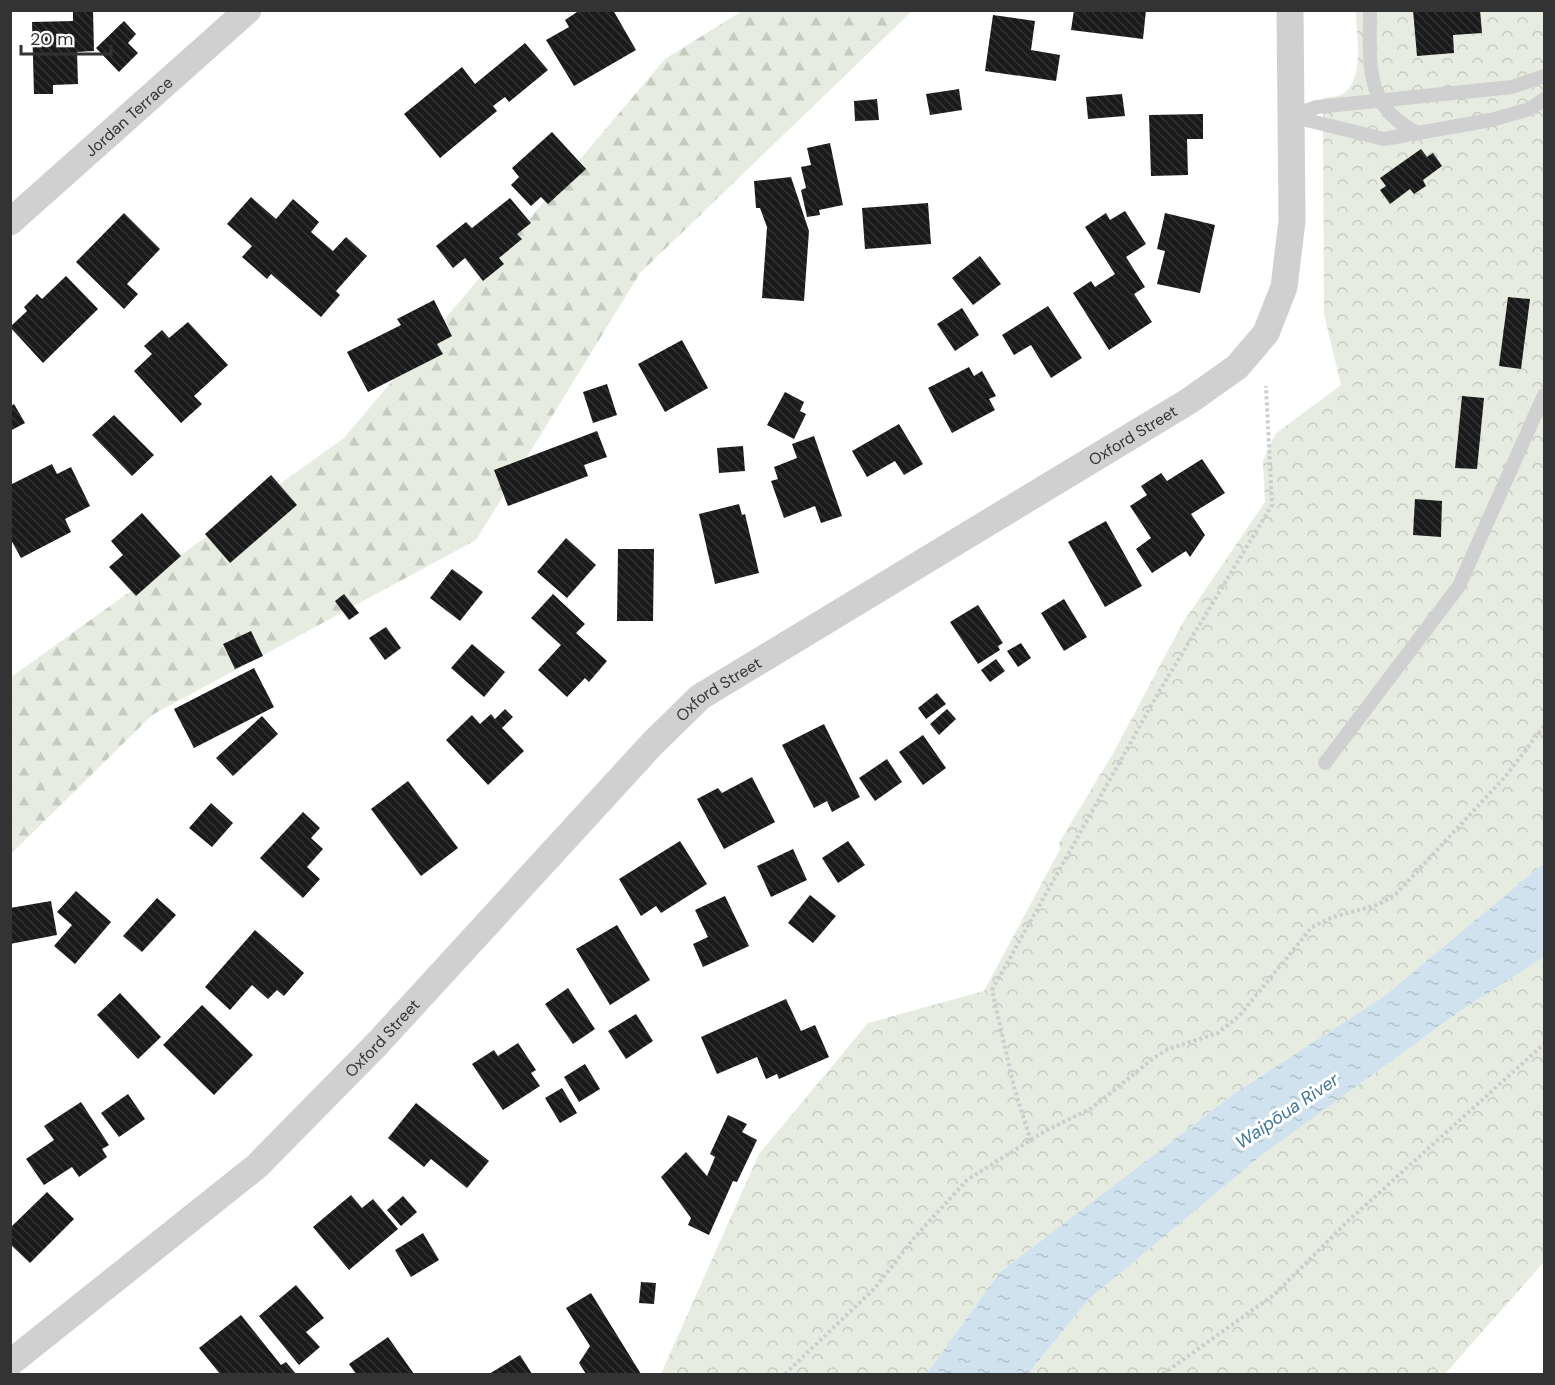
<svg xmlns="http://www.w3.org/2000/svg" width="1555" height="1385" font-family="'DM Sans',sans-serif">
<defs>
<pattern id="forest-firs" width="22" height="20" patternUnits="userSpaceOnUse" patternTransform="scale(1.5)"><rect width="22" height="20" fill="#e6ecdf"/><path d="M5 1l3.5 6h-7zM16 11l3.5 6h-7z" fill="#c6cbc0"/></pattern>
<pattern id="park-crowns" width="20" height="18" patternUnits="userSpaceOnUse" patternTransform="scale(1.5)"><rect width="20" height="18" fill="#e6ecdf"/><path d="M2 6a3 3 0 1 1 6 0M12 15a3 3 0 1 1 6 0" fill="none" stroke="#c6cbc0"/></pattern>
<pattern id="water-ripples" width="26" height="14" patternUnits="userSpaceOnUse" patternTransform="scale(1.5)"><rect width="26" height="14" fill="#cfe2ee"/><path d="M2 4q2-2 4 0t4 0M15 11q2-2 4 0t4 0" fill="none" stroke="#b2c2cd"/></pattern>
<pattern id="building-back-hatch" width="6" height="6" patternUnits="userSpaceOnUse" patternTransform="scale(1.5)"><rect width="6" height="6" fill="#1a1a1a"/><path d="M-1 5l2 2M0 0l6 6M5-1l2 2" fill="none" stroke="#333"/></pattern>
</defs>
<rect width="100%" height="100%" fill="#fff"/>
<path fill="url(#forest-firs)" d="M742,11H912L640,273L476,540L152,715L11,854V677L344,438L665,59Z"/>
<g fill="url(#park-crowns)">
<path d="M1356,11H1544V863L1383,997L1235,1093L1000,1272L926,1374H661L759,1154L868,1023L984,991L1060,849L1059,843L1115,750L1182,624L1265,502L1263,461L1275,434L1341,385L1324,314L1323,98C1328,97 1336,97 1341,95C1366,81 1356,34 1356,11Z"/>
<path d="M1544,957V1262L1445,1374H1028L1088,1300L1262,1155L1459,1012Z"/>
</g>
<path fill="url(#water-ripples)" d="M1544,863V957L1459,1012L1262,1155L1088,1300L1028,1374H926L1000,1272L1235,1093L1383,997Z"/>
<g fill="url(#building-back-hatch)">
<path d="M73,10H93L94,51L77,52L78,84L53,85V94H34L32,22L73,21Z"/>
<path d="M580,10H613L636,50L574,86L546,40L569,27L565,20Z"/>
<path d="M1074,10H1146L1143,39L1071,30Z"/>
<path d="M1413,10H1480L1482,33L1453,35L1454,53L1417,56Z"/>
<path d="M993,15L1035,21L1031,50L1060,55L1056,81L985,71Z"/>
<path d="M124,21L136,34L128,43L138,53L119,72L96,48Z"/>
<path d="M525,43L548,70L509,102L505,97L493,106L497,111L440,158L404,114L462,67L475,84Z"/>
<path d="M959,89L962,110L930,115L926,94Z"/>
<path d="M1122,94L1125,116L1088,119L1086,97Z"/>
<path d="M877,99L879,120L855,121L854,101Z"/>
<path d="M1203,114V139H1187L1188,175L1151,176L1149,115Z"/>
<path d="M552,132L586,169L548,204L541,197L531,206L511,185L519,177L512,168Z"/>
<path d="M830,143L843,205L819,210L820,215L807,217L801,190L806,188L801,167L811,165L807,148Z"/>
<path d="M1421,149L1427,157L1433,153L1442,166L1423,180L1426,186L1414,194L1410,189L1390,204L1380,190L1386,186L1380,178Z"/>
<path d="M791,177L809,231L804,301L762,298L767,227L760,208H756L754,181Z"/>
<path d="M251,197L276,219L293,199L319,222L311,232L333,251L346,237L367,256L336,291L340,295L321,317L271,274L267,279L242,257L252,246L227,224Z"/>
<path d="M510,198L531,223L517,234L522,239L499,258L504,264L483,281L465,258L453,268L436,246L466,222L472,228Z"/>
<path d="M928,203L931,244L865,249L862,208Z"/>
<path d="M1125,211L1146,244L1126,257L1145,287L1134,294L1152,322L1109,350L1073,293L1091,281L1095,287L1115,274L1085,227L1106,213L1110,220Z"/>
<path d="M124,213L160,249L127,284L138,294L124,309L76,262Z"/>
<path d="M1165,213L1215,225L1200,293L1157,284L1165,251L1157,249Z"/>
<path d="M980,256L1001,284L973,305L952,278Z"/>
<path d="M66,276L98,309L43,363L10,327L27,311L24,307L37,294L42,299Z"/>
<path d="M1508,297L1530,299L1521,369L1499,366Z"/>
<path d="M434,300L452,336L437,344L443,354L368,392L347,352L401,325L397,319Z"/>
<path d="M1048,306L1082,358L1051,378L1031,345L1014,355L1002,335Z"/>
<path d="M962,308L979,335L955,351L937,324Z"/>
<path d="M188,322L228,365L194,396L202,404L181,423L134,371L152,354L144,346L162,330L169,338Z"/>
<path d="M682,340L708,388L665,412L638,364Z"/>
<path d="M969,367L974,376L982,371L996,396L989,399L995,410L952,433L928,388Z"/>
<path d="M607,384L617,415L593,423L583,392Z"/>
<path d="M785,392L804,402L800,411L806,414L794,439L767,425Z"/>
<path d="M1462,396L1484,398L1477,469L1455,468Z"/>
<path d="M14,404L25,423L10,431V407Z"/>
<path d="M114,415L154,455L132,476L92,435Z"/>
<path d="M899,424L923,464L904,475L895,461L867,477L852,451Z"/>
<path d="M597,431L607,457L584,465L588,476L508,506L494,470Z"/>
<path d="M814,436L842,516L821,523L815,506L784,518L771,481L778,479L774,467L797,458L792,444Z"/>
<path d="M743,446L745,471L719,473L717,448Z"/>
<path d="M1202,459L1225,493L1191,514L1205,535L1190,557L1186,551L1152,573L1136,549L1151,538L1130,506L1147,495L1141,486L1161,473L1167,481Z"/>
<path d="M52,464L57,474L71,467L90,506L65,519L71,532L21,558L10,538V485Z"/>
<path d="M271,475L297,505L230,563L205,534Z"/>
<path d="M1415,499L1442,501L1441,537L1413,535Z"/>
<path d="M739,504L742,515L745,514L759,573L715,584L699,514Z"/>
<path d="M142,513L181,556L136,596L109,567L123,555L111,541Z"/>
<path d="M1106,521L1142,586L1105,607L1068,542Z"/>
<path d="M566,538L596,565L567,598L537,572Z"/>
<path d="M618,549H654L653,621H617Z"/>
<path d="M452,569L483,592L460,621L430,598Z"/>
<path d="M344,594L359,613L349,620L335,601Z"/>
<path d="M553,594L585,624L576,633L607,661L589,682L585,678L567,697L538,670L561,645L531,618Z"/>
<path d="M1064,599L1087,637L1064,651L1041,613Z"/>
<path d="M978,605L1003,643L998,646L1000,650L978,664L950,622Z"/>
<path d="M386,627L401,648L385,660L369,638Z"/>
<path d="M251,631L263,656L235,669L223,644Z"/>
<path d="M1021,643L1031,658L1018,667L1007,651Z"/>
<path d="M472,644L505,672L484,697L451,668Z"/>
<path d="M996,659L1005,671L990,682L981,670Z"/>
<path d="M254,668L274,707L194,748L174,709Z"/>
<path d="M937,693L946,704L926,719L918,708Z"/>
<path d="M505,709L513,717L502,728L524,751L488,785L446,740L472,715L480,724L491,714L495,719Z"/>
<path d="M947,709L956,719L939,735L930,724Z"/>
<path d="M262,716L278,734L233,776L216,758Z"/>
<path d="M824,724L860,797L832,812L827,801L814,808L782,745Z"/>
<path d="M923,735L946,768L923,785L899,752Z"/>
<path d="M887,759L902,782L875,801L859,778Z"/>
<path d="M752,777L775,822L724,849L697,799L718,788L722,793Z"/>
<path d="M408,781L458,848L421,876L371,809Z"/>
<path d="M211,803L233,823L212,847L189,828Z"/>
<path d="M303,812L320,828L311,838L323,849L307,867L320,879L303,898L260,858Z"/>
<path d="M680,841L707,884L661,913L656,906L641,916L619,879Z"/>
<path d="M848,841L865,865L838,883L822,858Z"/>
<path d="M793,849L807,880L771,897L757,866Z"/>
<path d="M76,891L111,922L75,964L54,946L72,925L57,912Z"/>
<path d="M810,895L836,916L813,943L788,923Z"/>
<path d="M725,896L749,946L703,967L693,944L708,937L695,910Z"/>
<path d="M157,898L176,915L142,952L123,936Z"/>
<path d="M51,901L57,935L10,944V908Z"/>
<path d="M617,925L650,980L610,1005L576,949Z"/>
<path d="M255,930L304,973L284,996L277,990L268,999L252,985L230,1010L205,987Z"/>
<path d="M568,988L595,1029L573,1044L545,1004Z"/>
<path d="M120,993L161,1037L138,1059L97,1015Z"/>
<path d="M786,999L801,1031L815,1025L829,1057L779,1079L777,1074L766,1079L757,1057L717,1074L701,1037Z"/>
<path d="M202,1005L253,1055L214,1095L163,1045Z"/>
<path d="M636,1014L653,1041L626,1059L608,1031Z"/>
<path d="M518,1043L536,1070L531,1073L540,1086L503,1110L472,1064L494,1050L498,1056Z"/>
<path d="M585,1064L600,1089L579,1102L564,1077Z"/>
<path d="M562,1088L577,1113L560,1123L545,1098Z"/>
<path d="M128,1094L145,1119L119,1137L101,1113Z"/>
<path d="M81,1102L109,1145L102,1149L107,1157L79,1177L72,1167L44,1185L26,1159L54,1140L44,1126Z"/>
<path d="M416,1103L489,1161L467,1188L431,1159L424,1167L388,1138Z"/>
<path d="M728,1115L747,1124L742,1132L757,1140L737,1182L733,1181L709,1235L688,1225L691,1218L661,1177L686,1152L707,1176L715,1157L710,1154Z"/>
<path d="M47,1192L74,1219L30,1263L10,1244V1228Z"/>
<path d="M351,1195L362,1208L373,1199L398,1229L349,1270L313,1227Z"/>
<path d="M403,1196L417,1212L401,1226L387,1210Z"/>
<path d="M423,1233L439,1260L411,1277L395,1250Z"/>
<path d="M641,1282L656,1283L654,1304L639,1303Z"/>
<path d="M296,1285L324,1318L306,1332L320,1347L299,1365L259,1316Z"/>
<path d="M591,1293L641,1374H586L579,1363L590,1346L566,1308Z"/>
<path d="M241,1315L281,1365L286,1362L296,1374H220L199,1348Z"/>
<path d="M388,1337L414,1374H356L349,1364Z"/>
<path d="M520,1355L532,1374H489Z"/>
</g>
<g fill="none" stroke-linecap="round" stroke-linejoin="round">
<g stroke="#cdcdcd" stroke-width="4" stroke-dasharray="3 3" stroke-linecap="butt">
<path d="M1031,1141L1014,1087L992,990L1160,690L1272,505L1266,386"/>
<path d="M785,1374L875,1288L914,1238L967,1180L1045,1131L1092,1108L1155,1057L1168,1049L1218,1033L1240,1015L1312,927L1333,917L1377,905L1395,895L1505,777L1544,726"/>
<path d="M1163,1374L1275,1294L1348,1221L1544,1044"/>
</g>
<g stroke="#d0d0d0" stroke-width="14">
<path d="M1370,10C1370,63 1363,107 1418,133"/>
<path d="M1290,116L1384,139L1491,120L1530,109L1544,99"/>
<path d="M1290,116L1317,107L1512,87L1544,76"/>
<path d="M1325,763L1459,586L1544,395"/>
</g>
<g stroke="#d0d0d0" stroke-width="27">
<path id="s1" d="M10,222L248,10"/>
<path id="s2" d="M10,1363L257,1166L377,1044L652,744L700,697L1189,401L1237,367L1266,333L1284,287L1292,221L1290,10"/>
</g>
</g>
<g text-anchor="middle" stroke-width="6" stroke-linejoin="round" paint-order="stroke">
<g font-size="16" fill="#333" stroke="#fff">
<text dy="6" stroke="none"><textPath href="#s1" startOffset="159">Jordan Terrace</textPath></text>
<text dy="6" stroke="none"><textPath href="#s2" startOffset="1467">Oxford Street</textPath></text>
<text dy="6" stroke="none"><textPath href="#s2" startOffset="981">Oxford Street</textPath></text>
<text dy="6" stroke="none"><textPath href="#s2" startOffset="495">Oxford Street</textPath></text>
</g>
<g font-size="18" font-style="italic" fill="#3f7597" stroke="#fff">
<text transform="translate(1287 1111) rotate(-34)" y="6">Waipōua River</text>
</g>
</g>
<rect width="1555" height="1385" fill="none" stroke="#333333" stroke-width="24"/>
<path d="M21 45v9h90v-9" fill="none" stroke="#333333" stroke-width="3"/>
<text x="30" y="45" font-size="18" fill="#333333" stroke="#ffffff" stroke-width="4.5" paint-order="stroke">20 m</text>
</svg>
